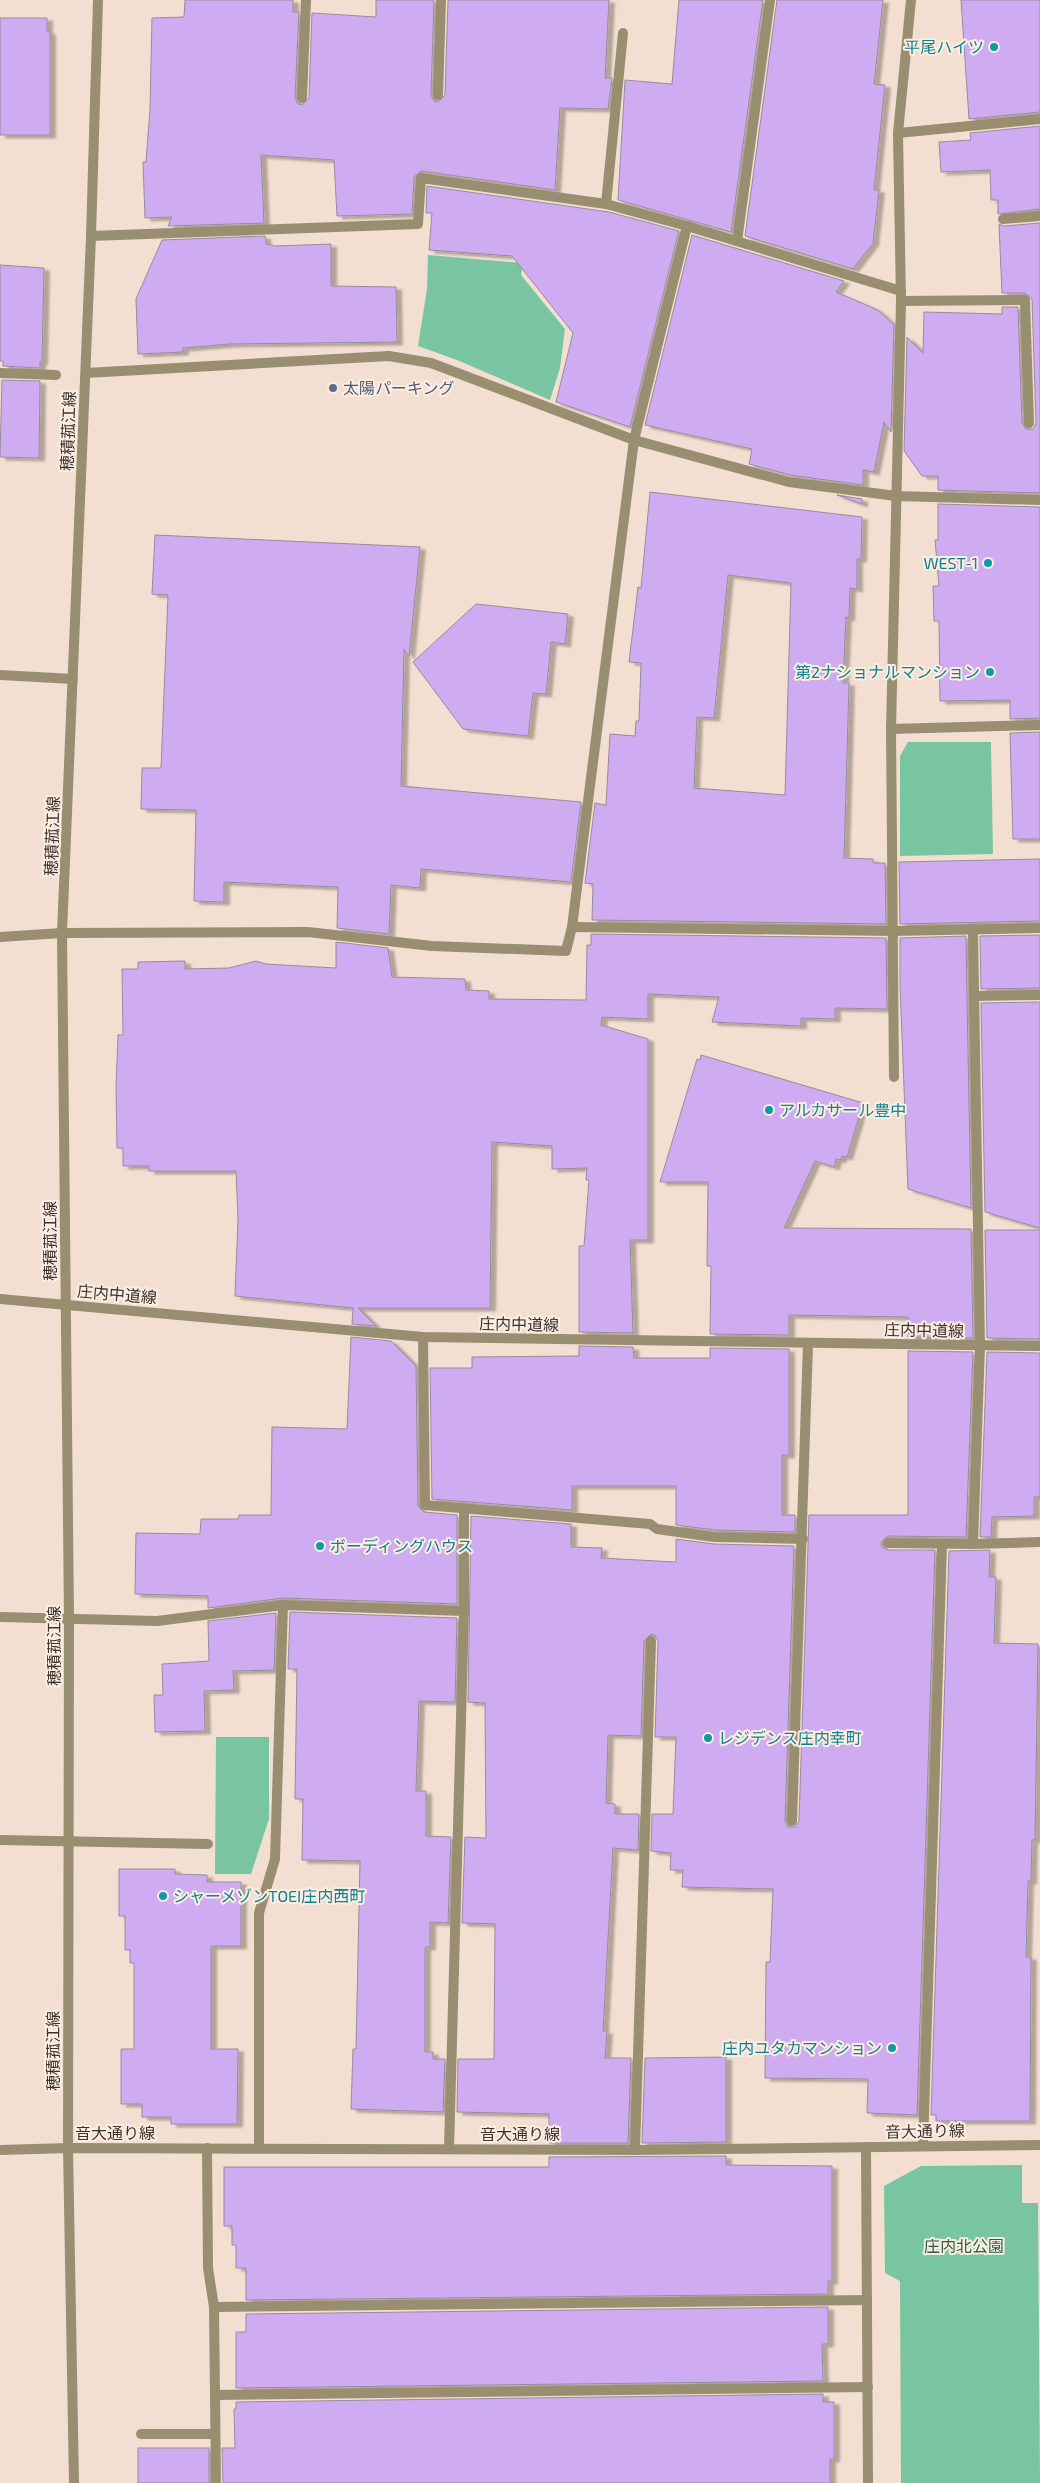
<svg xmlns="http://www.w3.org/2000/svg" width="1040" height="2483" font-family="'Exo 2','Noto Sans JP',sans-serif">
<defs>
<filter id="shadow"><feDropShadow dx="5.5" dy="3" stdDeviation="1" flood-color="#0004"/></filter>
</defs>
<rect width="100%" height="100%" fill="#f3dfd1"/>
<g fill="#7ac5a1">
<path d="M428,255L523,263L521,275L565,329L560,368L550,400L457,360L418,346L427,289Z"/>
<path d="M908,742H991L993,854L900,856V756Z"/>
<path d="M216,1737H269V1819L251,1874H215Z"/>
<path d="M1022,2165V2203H1038L1040,2483H901L900,2281L885,2273L884,2186L921,2166Z"/>
</g>
<g fill="#cfacf1" stroke="#958c9e" fill-rule="evenodd" filter="url(#shadow)">
<path d="M185,0H293V12H299L295,98L298,104L302,105L309,98L312,13L376,17V0H434L431,95L434,101L438,102L445,95L448,0H609L605,78H612L608,109L560,108L555,190L421,171L414,177L412,214L337,216L334,160L261,155L264,223L168,226L172,217L145,218L143,162H146L150,109L152,18L184,17Z"/>
<path d="M679,0H763L731,232L618,200L625,80L672,84Z"/>
<path d="M777,0H883L874,84L885,85L874,190H879L873,243L853,269L745,236Z"/>
<path d="M961,0H1040V112L969,119Z"/>
<path d="M0,18H47V31L50,32V135H0Z"/>
<path d="M1040,126V209L998,214V200H991L990,170L941,172L939,142L971,140L970,133Z"/>
<path d="M427,186L609,212L679,231L630,427L556,402L573,333L512,256L429,250L432,213H426Z"/>
<path d="M1040,223V493L938,490V476H922L904,451L907,337L923,353L924,312L1002,314V307H1018L1022,423L1026,429H1033L1036,423L1032,299L1025,293H1002L999,224L1004,226Z"/>
<path d="M692,235L844,281L836,292L878,310L894,325L891,432L884,422L874,472L863,470V485L790,475L749,464L752,449L645,425Z"/>
<path d="M265,236L266,244L275,246L331,244V286L396,287L397,342L229,344L183,348V352L138,354L136,299L162,240Z"/>
<path d="M0,265L44,268L42,362H40V368L3,366V361H0Z"/>
<path d="M2,380L40,381L39,458L0,457Z"/>
<path d="M650,492L862,517L861,559H857V589L850,588L849,618L846,617L843,683H849L844,858L873,859V863H885L886,924L592,920L593,884L585,883L595,803L606,805L610,734L635,736L636,721H639L641,663L629,662L638,587L641,588ZM728,575L791,583L785,795L694,788L697,717L714,718Z"/>
<path d="M837,495L862,499V504Z"/>
<path d="M938,504L1040,507V718L1010,719V700L940,701L939,621H934L933,586H939L935,540H938Z"/>
<path d="M155,535L420,547L409,656L404,649L401,786L581,802L571,882L421,869L420,888L391,885L389,934L337,928L338,887L224,882V902L194,901L196,810L141,809L142,768H161L168,595L152,594Z"/>
<path d="M476,604L568,614L565,644L551,642L546,694L533,693L528,736L463,729L413,662Z"/>
<path d="M1040,732V839H1013L1010,733Z"/>
<path d="M1040,859V921L900,924L899,862Z"/>
<path d="M591,934L886,938L887,1009L835,1008V1019L801,1018V1026L712,1022L719,997L648,994V1019L602,1017L601,1025L648,1039V1240H630L633,1333L579,1332V1246H584L589,1180H586L587,1168L552,1169V1146L492,1142L490,1308H358L376,1326L352,1324L353,1308L235,1296L238,1219L236,1171H149V1166H123V1148H117L116,1087L118,1035H123L122,969H138V962L185,961V969L229,968L256,961L266,964L336,968V942L388,948L392,977L465,979L466,990L489,991V999L586,1000L587,945H591Z"/>
<path d="M1040,935V988L981,989L980,936Z"/>
<path d="M966,936L967,997L971,1208L908,1189L900,985V938Z"/>
<path d="M1040,1002V1228L985,1212L981,1003Z"/>
<path d="M701,1055L863,1103L847,1157L842,1156L840,1160L836,1159L834,1167L815,1161L784,1228L971,1229L973,1338L908,1337V1317H905L789,1315V1335L710,1334L711,1266H707L708,1182H660L697,1059L700,1060Z"/>
<path d="M985,1230H1040V1339L987,1338Z"/>
<path d="M351,1337L391,1341L416,1366L418,1506L424,1512L457,1515V1604L283,1598L208,1608V1596L135,1594L136,1533L200,1534L201,1519H238L239,1515H271L272,1427L347,1429Z"/>
<path d="M579,1346L633,1347L634,1358H710V1348L789,1349V1455H782V1515H795V1532L715,1530L676,1525V1486H572V1510L432,1499L430,1368H472V1357L579,1356Z"/>
<path d="M908,1351L973,1352L966,1537L888,1536L881,1542L882,1547L888,1550H935L917,2115L867,2113L868,2079L765,2078L766,1962H770L773,1889L682,1887L683,1870H670L671,1853L651,1851L652,1814H673L676,1737H655L658,1641L655,1635L651,1634L644,1641L641,1736L608,1735L606,1803L615,1804V1814H639L638,1850L613,1848L603,2031H607L605,2058H631L628,2143H549V2114L457,2112L458,2059H494L495,1924L462,1923L465,1837L486,1838L485,1703L468,1702L471,1516L571,1524V1547L602,1548L601,1558L676,1562V1539L714,1544L794,1546L785,1821L788,1827H795L799,1821L809,1515H908Z"/>
<path d="M987,1352L1040,1353V1497H1034V1516L992,1517L991,1537H980Z"/>
<path d="M990,1550L989,1577H996L994,1643L1038,1644L1035,1840H1032L1031,1881H1028L1026,1957H1031L1030,2121H936V2115H931L949,1551Z"/>
<path d="M290,1612L457,1618L455,1702L419,1701L418,1729L416,1791H426V1836L451,1837L448,1923L430,1922V1947H425V2052H433V2059H445L443,2112L351,2109L353,2049H356L360,1861L302,1860L303,1799H295L297,1669H288Z"/>
<path d="M276,1613L274,1670L233,1671L234,1690L204,1691L205,1731L155,1732L154,1695H163L162,1664L209,1661L208,1621Z"/>
<path d="M119,1869H175V1874L207,1875V1882H241V1946H211V2049H238L237,2124H171V2117H142V2104H121V2049H134V1963H130V1950H125V1916H119Z"/>
<path d="M726,2057V2142L642,2143L645,2058Z"/>
<path d="M726,2156V2165L832,2166V2281H828V2294L246,2300V2268H236V2245H232V2226H224V2167H549V2157Z"/>
<path d="M828,2307V2344H822L823,2381L236,2388V2332H246V2314Z"/>
<path d="M823,2394V2402H834V2459H830V2483H223L222,2448H235L234,2409H236V2402Z"/>
<rect x="138" y="2448" width="71" height="35"/>
</g>
<g fill="none" stroke-linecap="round" stroke-linejoin="round">
<g stroke="#998e6f" stroke-width="10">
<path d="M438,95L441,0"/>
<path d="M302,98L306,0"/>
<path d="M901,301L1025,300L1029,423"/>
<path d="M0,675L73,679"/>
<path d="M974,996L1040,995"/>
</g>
<path stroke="#998e6f" stroke-width="10" d="M0,373L56,375"/>
<g stroke="#998e6f" stroke-width="10">
<path d="M898,133L1040,119"/>
<path d="M606,204L623,33"/>
<path d="M1003,219L1040,216"/>
<path d="M91,236L418,224L421,178L606,204L687,226L901,291"/>
<path d="M737,241L770,0"/>
<path d="M86,373L389,356L431,363L634,440L789,482L896,496L1040,500"/>
<path d="M891,729L1040,725"/>
<path d="M572,927L893,931L1040,928"/>
<path d="M973,929L980,1346L973,1544"/>
<path d="M0,937L62,933L308,932L432,946L566,951L572,927L634,440L687,226"/>
<path d="M894,1077L891,729L901,301L898,133L911,0"/>
<path d="M0,1299L423,1337L1040,1346"/>
<path d="M423,1337L425,1505L650,1524L657,1529L714,1537L803,1539"/>
<path d="M888,1543L973,1544L1040,1542"/>
<path d="M0,1617L157,1621L283,1605L464,1611"/>
<path d="M792,1821L808,1344"/>
<path d="M0,1840L208,1844"/>
<path d="M923,2146L942,1544"/>
<path d="M866,2147L868,2483"/>
<path d="M207,2148L208,2268L214,2307L216,2483"/>
<path d="M259,2148V1913L275,1859L283,1605"/>
<path d="M449,2149L464,1611V1508"/>
<path d="M0,2150L68,2148L635,2150L1040,2145"/>
<path d="M635,2150L651,1641"/>
<path d="M214,2307L867,2300"/>
<path d="M215,2395L868,2387"/>
<path d="M141,2434H215"/>
</g>
<path stroke="#998e6f" stroke-width="10" d="M74,2483L68,2148L69,1619L62,933L91,236L98,0"/>
</g>
<g fill="#0f9aa8" stroke="#fdede2" stroke-width="2">
<circle cx="994" cy="47" r="5"/>
<circle cx="988" cy="563" r="5"/>
<circle cx="990" cy="672" r="5"/>
<circle cx="769" cy="1110" r="5"/>
<circle cx="320" cy="1546" r="5"/>
<circle cx="708" cy="1738" r="5"/>
<circle cx="163" cy="1896" r="5"/>
<circle cx="892" cy="2048" r="5"/>
</g>
<circle fill="#5c6f8a" stroke="#fdede2" stroke-width="2" cx="333" cy="388" r="5"/>
<g text-anchor="middle" stroke-width="4" stroke-linejoin="round" paint-order="stroke">
<g font-size="16" fill="#0d838f" stroke="#fdede2" text-anchor="end">
<text x="984" y="53">平尾ハイツ</text>
<text x="978" y="569">WEST-1</text>
<text x="980" y="678">第2ナショナルマンション</text>
<text x="779" y="1116" text-anchor="start">アルカサール豊中</text>
<text x="330" y="1552" text-anchor="start">ボーディングハウス</text>
<text x="718" y="1744" text-anchor="start">レジデンス庄内幸町</text>
<text x="173" y="1902" text-anchor="start">シャーメゾンTOEI庄内西町</text>
<text x="882" y="2054">庄内ユタカマンション</text>
</g>
<g font-size="16" fill="#4e5e75" stroke="#fdede2" text-anchor="start">
<text x="343" y="394">太陽パーキング</text>
</g>
<g font-size="16" fill="#3a332d" stroke="#fdede2">
<text transform="translate(68 431) rotate(-88)" y="6">穂積菰江線</text>
<text transform="translate(52 836) rotate(-88)" y="6">穂積菰江線</text>
<text transform="translate(50 1241) rotate(-90)" y="6">穂積菰江線</text>
<text transform="translate(117 1294) rotate(5)" y="6">庄内中道線</text>
<text transform="translate(519 1324) rotate(1)" y="6">庄内中道線</text>
<text transform="translate(924 1330) rotate(1)" y="6">庄内中道線</text>
<text transform="translate(54 1646) rotate(-90)" y="6">穂積菰江線</text>
<text transform="translate(53 2051) rotate(-90)" y="6">穂積菰江線</text>
<text transform="translate(925 2131) rotate(-1)" y="6">音大通り線</text>
<text x="115" y="2139">音大通り線</text>
<text x="520" y="2140">音大通り線</text>
</g>
<g font-size="16" fill="#236247" stroke="#fdede2">
<text x="964" y="2252">庄内北公園</text>
</g>
</g>
</svg>
